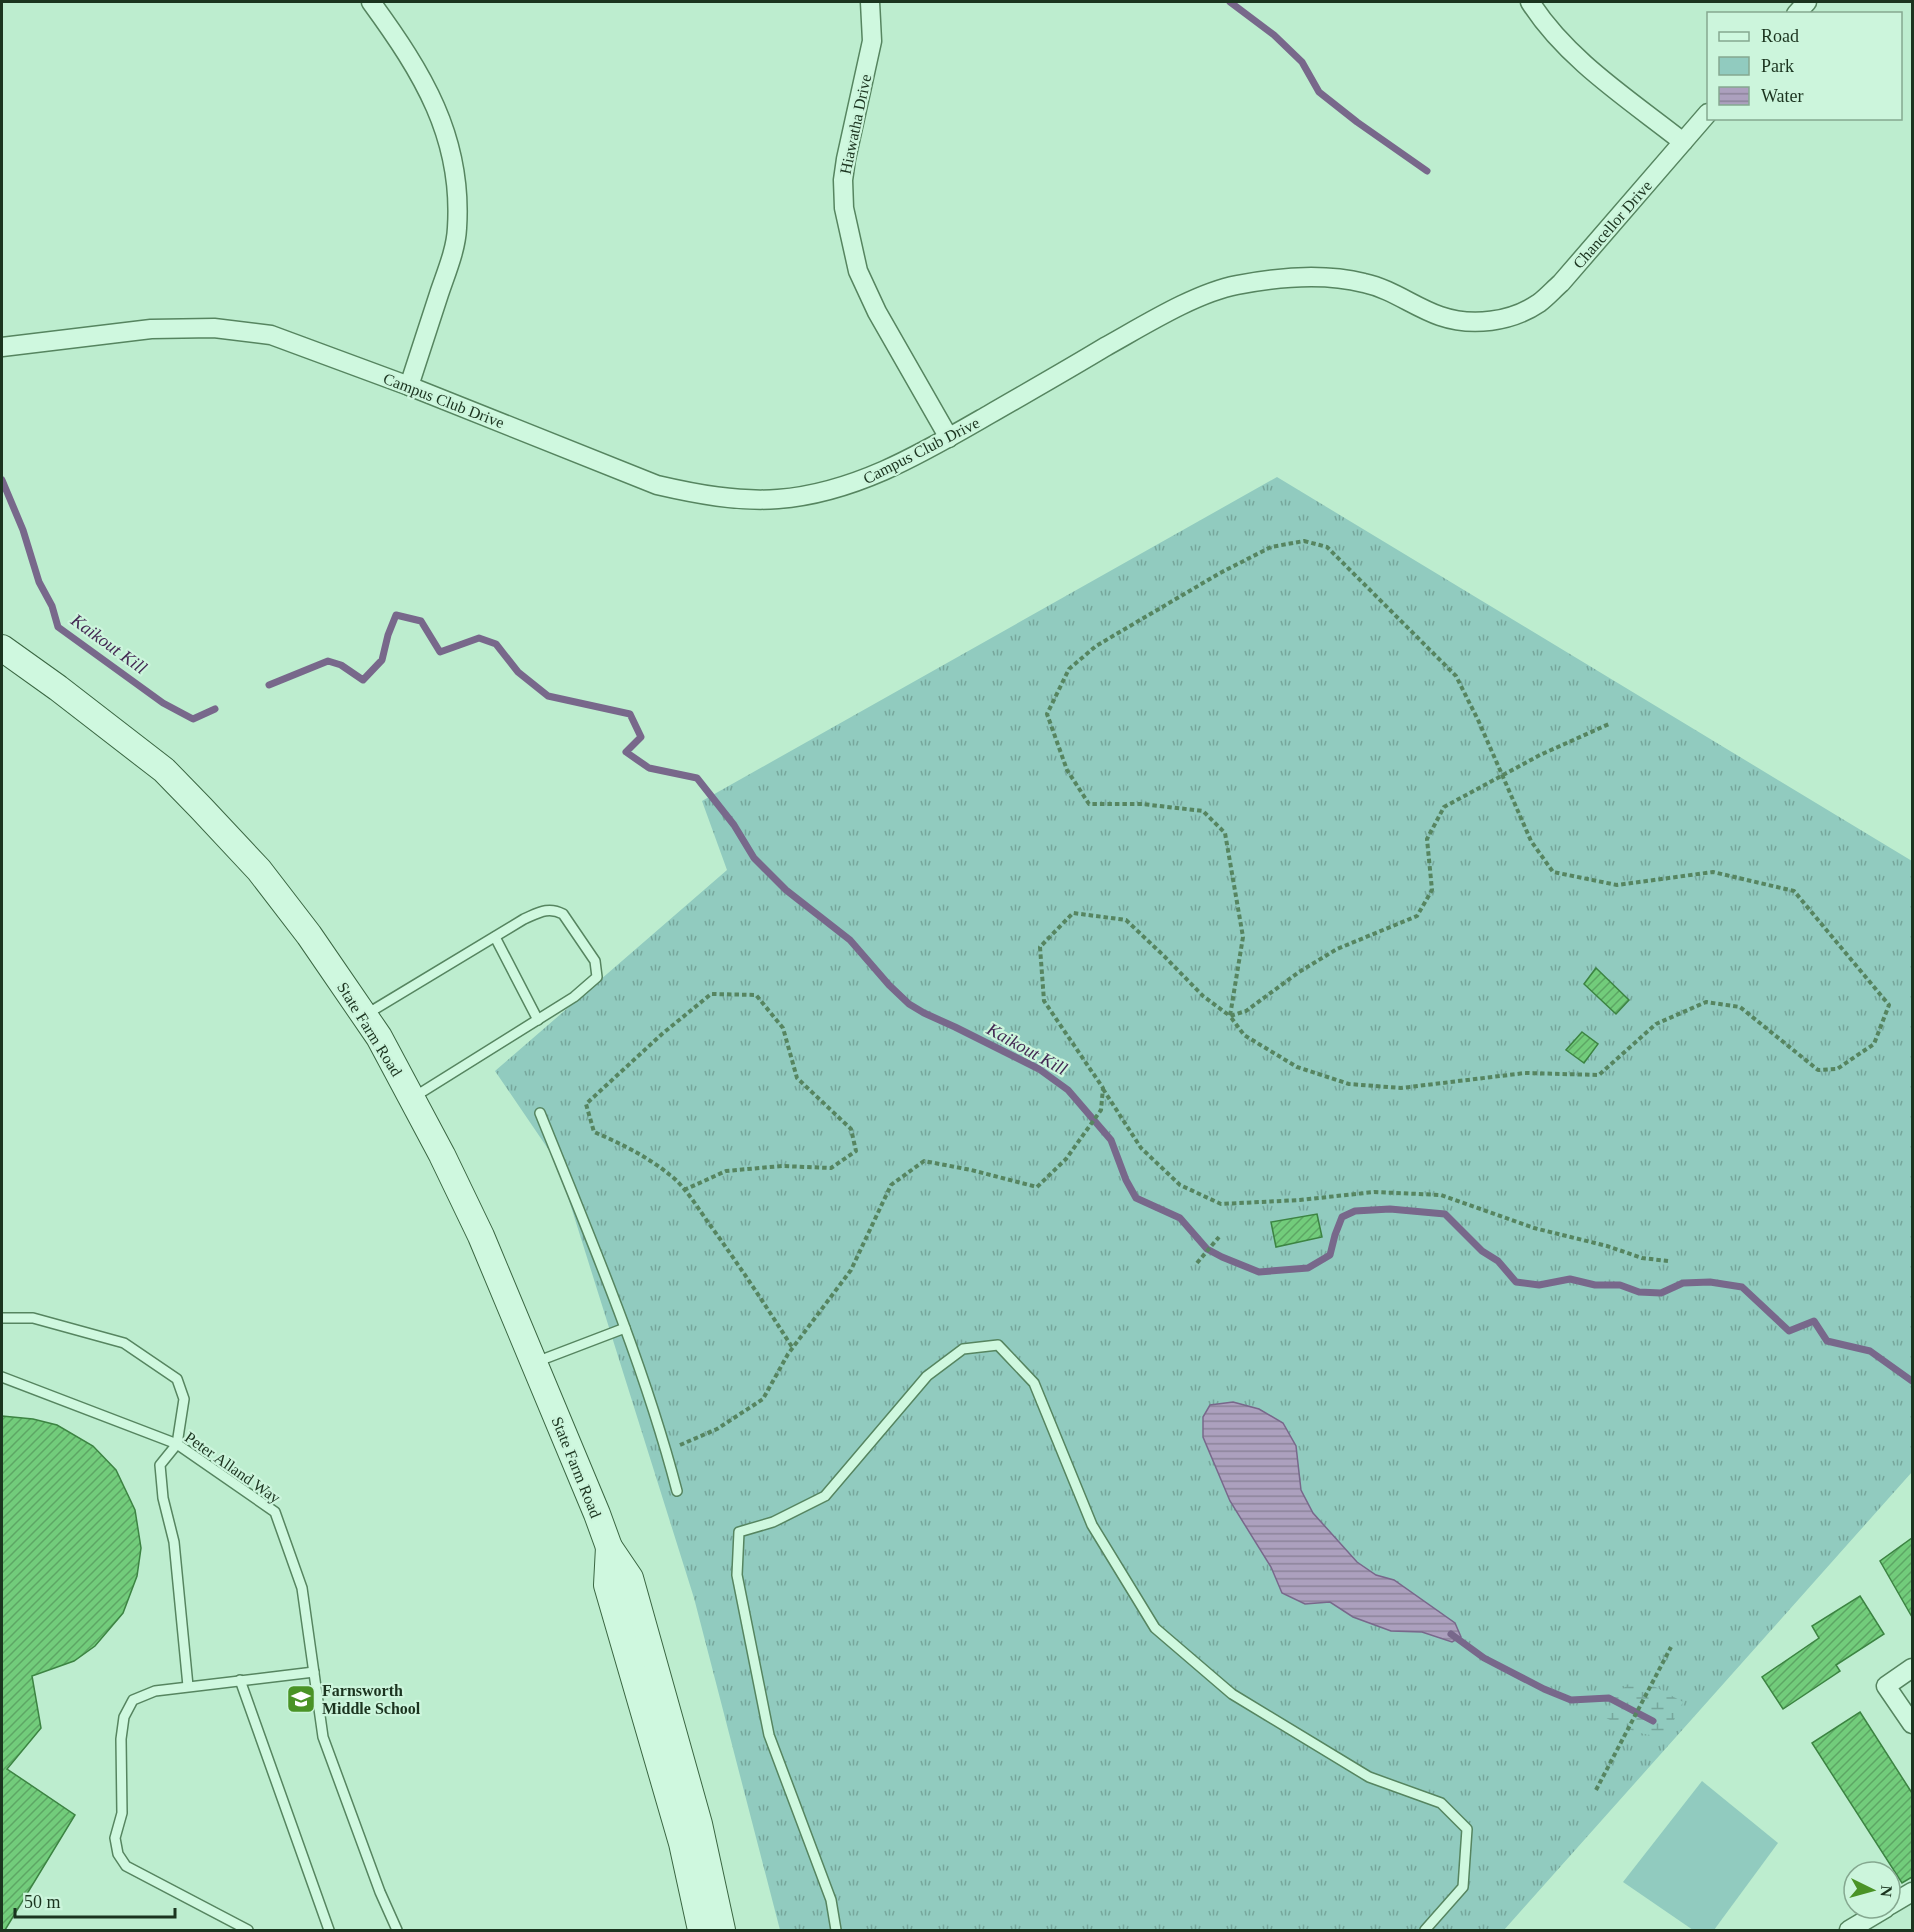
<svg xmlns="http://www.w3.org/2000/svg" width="1914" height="1932" font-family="'Times New Roman',serif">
<defs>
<pattern id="grass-tufts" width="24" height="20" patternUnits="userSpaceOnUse" patternTransform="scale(1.5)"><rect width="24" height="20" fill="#91cbbf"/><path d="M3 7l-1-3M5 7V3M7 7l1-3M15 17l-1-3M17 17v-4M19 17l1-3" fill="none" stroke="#76a69b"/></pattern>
<pattern id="wetland-marsh" width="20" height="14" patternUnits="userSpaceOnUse" patternTransform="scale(1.5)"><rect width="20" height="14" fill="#91cbbf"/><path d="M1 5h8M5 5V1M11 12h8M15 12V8" fill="none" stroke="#76a69b"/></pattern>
<pattern id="water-rules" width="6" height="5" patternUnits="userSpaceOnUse" patternTransform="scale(1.5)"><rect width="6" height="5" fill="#aca0be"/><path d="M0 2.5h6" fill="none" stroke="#8b839a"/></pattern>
<pattern id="building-hatch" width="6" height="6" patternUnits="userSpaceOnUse" patternTransform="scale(1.5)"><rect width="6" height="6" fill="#72cc7b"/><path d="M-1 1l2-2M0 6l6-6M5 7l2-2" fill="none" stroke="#5da664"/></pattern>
</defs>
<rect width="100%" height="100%" fill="#bdedcf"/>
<path fill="url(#grass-tufts)" d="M1277,477L1912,861V1472L1504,1930H780L694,1598L557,1162L495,1071L727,870L702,801Z"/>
<path fill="url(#wetland-marsh)" d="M1639,1678L1683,1702L1665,1738L1635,1732L1606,1718L1616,1693Z"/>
<path fill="#91cbbf" d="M1702,1781L1778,1843L1714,1930H1693L1623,1882Z"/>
<path fill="url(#water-rules)" stroke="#78688b" stroke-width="1.5" d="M1233,1402L1259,1409L1283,1423L1296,1446L1301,1490L1313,1513L1357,1562L1376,1575L1394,1580L1455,1623L1461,1637L1452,1642L1422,1632L1391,1631L1353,1617L1330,1602L1305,1604L1282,1593L1271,1567L1230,1501L1203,1437V1417L1210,1405Z"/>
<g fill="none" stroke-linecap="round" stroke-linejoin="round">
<g stroke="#78688b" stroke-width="7">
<path d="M1230,2L1274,35L1302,62L1319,92L1357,122L1427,171"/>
<path d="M2,480L23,530L39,582L52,606L58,627L163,703L193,719L215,709"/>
<path d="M269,685L328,661L341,665L363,680L382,660L388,635L396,615L421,621L440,652L479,638L496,644L518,672L548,696L630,714L641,737L626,752L649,768L697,778L734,825L754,858L786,890L850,940L889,985L909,1004L924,1013L955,1027L1039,1069L1068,1090L1111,1140L1126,1180L1136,1198L1180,1218L1207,1249L1222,1257L1259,1272L1308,1268L1330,1255L1335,1235L1342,1217L1355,1211L1390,1209L1445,1214L1482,1251L1498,1261L1516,1282L1539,1285L1570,1279L1595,1285H1620L1639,1292L1661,1293L1683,1283L1710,1282L1742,1287L1789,1331L1814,1321L1827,1341L1870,1351L1912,1381"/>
<path d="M1451,1634L1484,1658L1544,1689L1571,1700L1609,1698L1653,1721"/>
</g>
</g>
<g fill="url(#building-hatch)" stroke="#3c8442" stroke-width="1.5">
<path d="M1596,968L1629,1000L1616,1014L1584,984Z"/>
<path d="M1582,1032L1598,1044L1584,1063L1566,1050Z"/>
<path d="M1317,1214L1322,1237L1276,1247L1271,1222Z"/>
<path d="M2,1416L33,1419L57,1425L93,1446L116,1470L135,1510L141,1548L137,1576L123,1613L95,1646L74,1661L32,1676L41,1728L7,1769L75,1815L5,1930H2Z"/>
<path d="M1912,1538V1617L1880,1561Z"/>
<path d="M1860,1596L1884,1634L1836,1665L1840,1671L1783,1709L1762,1677L1819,1638L1812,1626Z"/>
<path d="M1860,1712L1912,1793V1877L1902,1883L1812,1743Z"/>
</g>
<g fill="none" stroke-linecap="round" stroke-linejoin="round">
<g stroke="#568560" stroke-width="12">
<g id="service">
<path d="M495,937L538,1020"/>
<path d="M365,1015L524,919C538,913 548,906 563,914L595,961L597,977L574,997L414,1097"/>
<path d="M540,1113C590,1237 643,1361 677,1491"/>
<path d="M2,1318H33L124,1343L177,1379L184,1399L177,1444L160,1465L163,1498L174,1542L188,1686"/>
<path d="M536,1362L625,1328"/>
<path d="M2,1377L177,1444L275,1512L302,1588L323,1737L380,1892L397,1930"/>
<path d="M240,1680L329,1930"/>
<path d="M248,1930L126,1866L118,1854L115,1838L122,1813L121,1739L124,1717L133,1700L155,1691L314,1672"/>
<path d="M836,1930L831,1900L769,1735L737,1575L739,1532L773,1522L825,1496L927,1376L963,1349L998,1345L1034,1383L1092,1525L1155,1628L1232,1694L1369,1777L1441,1803L1467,1829L1463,1887L1425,1930"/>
</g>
</g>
<g stroke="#568560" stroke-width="21">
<g id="minor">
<path d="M371,2C422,72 463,137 457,228C456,250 446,273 439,294C429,325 419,355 409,386"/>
<path d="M870,2L872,41L846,159L843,180L844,208L858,271L877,312L949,438"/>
<path d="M1530,2C1567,60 1630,100 1683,142"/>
<path d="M1796,14L1807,2"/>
<path d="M2,347L151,329L214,328L271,335L409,386L657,485C696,494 738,502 778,499C856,493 924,452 990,414C1028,392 1067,370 1105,347C1143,326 1195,293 1237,285C1278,277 1324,273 1364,283C1392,289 1414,307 1440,316C1472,327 1511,322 1539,303C1547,297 1554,289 1561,283L1708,113"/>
<path d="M1912,1668L1886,1686L1912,1724"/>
<path d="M1890,1905L1912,1892"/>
<path d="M1849,1930L1886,1908"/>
</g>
</g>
<g stroke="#3a6642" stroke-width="28">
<g id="secondary">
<path d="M2,648L58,688L164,770L201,808L259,870L309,935L379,1037L442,1155L481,1236L597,1514L609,1547L630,1578L699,1824L722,1930"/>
<path d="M609,1547L607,1585L682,1843L701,1930"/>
</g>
</g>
<g stroke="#568560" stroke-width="4" stroke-dasharray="4.5 3" stroke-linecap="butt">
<path d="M1304,541L1327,547L1456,676L1479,722L1531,841L1553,872L1617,885L1713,872L1794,891L1889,1005L1874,1044L1837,1069L1818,1070L1740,1007L1706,1002L1656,1024L1599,1075L1525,1073L1401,1088L1349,1084L1297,1067L1244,1035L1230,1016L1243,937L1225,833L1203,811L1142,804H1089L1067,770L1047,714L1069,669L1096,646L1220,573L1271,547Z"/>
<path d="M1103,1089L1141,1148L1180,1185L1221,1204L1300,1200L1374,1192L1441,1195L1534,1228L1607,1246L1642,1258L1668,1261"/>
<path d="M684,1190L726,1171L782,1166L831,1168L856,1151L851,1129L797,1078L783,1028L756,995L711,994L662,1034L586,1104L594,1132C620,1143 648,1157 670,1175C685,1186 699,1210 710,1225C739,1265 766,1306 792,1347"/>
<path d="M1197,1263L1219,1237"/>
<path d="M680,1445L717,1429L763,1399L788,1354L851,1270L891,1185L924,1161L971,1170L1037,1187L1066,1159L1101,1110L1103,1088L1044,1001L1040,947L1073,913L1126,920L1164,956L1203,996L1230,1016L1246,1011L1299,972L1337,949L1417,916L1432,890L1427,839L1444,807L1540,755L1609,724"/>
<path d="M1596,1790L1671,1647"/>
</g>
<use href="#service" stroke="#cff8df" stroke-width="9"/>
<use href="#minor" stroke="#cff8df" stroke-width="18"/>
<use href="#secondary" stroke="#cff8df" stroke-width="26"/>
</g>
<defs>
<g id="school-square" transform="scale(1.5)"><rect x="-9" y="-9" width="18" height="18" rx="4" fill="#4a9326" stroke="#ccf5dc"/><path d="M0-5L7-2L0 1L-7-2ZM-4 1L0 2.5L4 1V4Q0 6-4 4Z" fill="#fff"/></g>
</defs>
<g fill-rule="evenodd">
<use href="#school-square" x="301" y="1699"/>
</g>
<g text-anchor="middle" stroke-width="4.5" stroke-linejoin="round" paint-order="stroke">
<g font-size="16" fill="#1b341f" stroke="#ccf5dc">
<text transform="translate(855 124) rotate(-78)" y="6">Hiawatha Drive</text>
<text transform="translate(1612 224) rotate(-49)" y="6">Chancellor Drive</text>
<text transform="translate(444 400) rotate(21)" y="6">Campus Club Drive</text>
<text transform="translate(921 450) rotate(-27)" y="6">Campus Club Drive</text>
<text transform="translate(370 1029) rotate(58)" y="6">State Farm Road</text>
<text transform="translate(233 1467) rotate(35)" y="6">Peter Alland Way</text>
<text transform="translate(577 1467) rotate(68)" y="6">State Farm Road</text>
</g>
<g font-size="16" font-weight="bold" fill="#1b341f" stroke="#ccf5dc" text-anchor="start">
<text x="322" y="1696">Farnsworth<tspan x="322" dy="18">Middle School</tspan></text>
</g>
<g font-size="18" font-style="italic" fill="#442a54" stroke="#ccf5dc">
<text transform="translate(109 644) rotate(36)" y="6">Kaikout Kill</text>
<text transform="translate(1027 1049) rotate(29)" y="6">Kaikout Kill</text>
</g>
</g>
<rect width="1914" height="1932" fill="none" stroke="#1b341f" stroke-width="6"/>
<rect x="1707" y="12" width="195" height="108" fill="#ccf5dc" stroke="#85a890" stroke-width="1.5"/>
<rect x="1719" y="32" width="30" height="9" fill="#cff8df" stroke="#85a890" stroke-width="1.5"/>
<text x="1761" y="42" font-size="18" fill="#1b341f">Road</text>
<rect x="1719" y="57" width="30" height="18" fill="#91cbbf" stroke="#85a890" stroke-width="1.5"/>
<text x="1761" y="72" font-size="18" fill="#1b341f">Park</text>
<rect x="1719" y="87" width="30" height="18" fill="url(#water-rules)" stroke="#85a890" stroke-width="1.5"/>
<text x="1761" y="102" font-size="18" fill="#1b341f">Water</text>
<g transform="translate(1872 1890) rotate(95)"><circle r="28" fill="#ccf5dc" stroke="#85a890" stroke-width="1.5"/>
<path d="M0-4.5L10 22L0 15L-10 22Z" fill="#4a9326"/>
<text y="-9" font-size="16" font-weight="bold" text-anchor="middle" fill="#1b341f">N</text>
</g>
<path d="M15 1908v9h160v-9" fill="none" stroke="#1b341f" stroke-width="3"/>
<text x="24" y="1908" font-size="18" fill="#1b341f" stroke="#ccf5dc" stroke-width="4.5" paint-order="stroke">50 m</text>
</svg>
